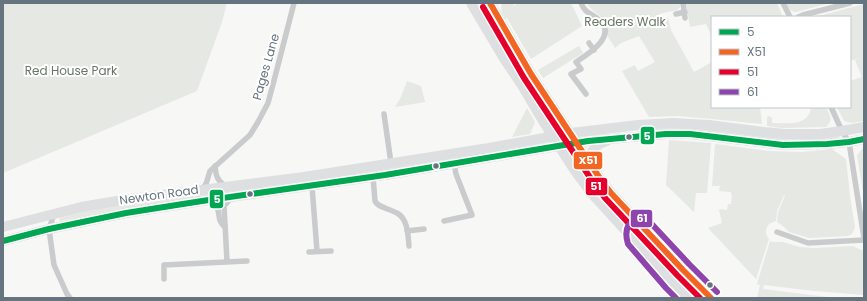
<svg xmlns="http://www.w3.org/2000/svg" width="867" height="301" font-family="Poppins,sans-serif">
<rect width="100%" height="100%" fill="#f7f7f6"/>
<g fill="#e6e8e4">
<path d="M3,3H227L222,22L197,91L3,173Z"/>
<path d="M502,3H513L514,6L518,3H571L582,26L531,59L507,18L505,19C502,13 500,9 502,3Z"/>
<path d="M587,3H681L680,7L677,10L659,14L661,18L668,17L671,30L694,72L712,62V107H760L762,124L712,119L677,116L649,117L622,71L635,65L638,71L655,62L639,36L621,43L615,48C613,43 608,39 607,34C607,31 608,27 606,24C603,15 591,12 587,3Z"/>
<path d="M686,3H777L783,17H712V37L706,24L690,27Z"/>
<path d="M786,3H830L796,12C789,11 788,8 786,3Z"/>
<path d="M864,4V121L852,123L844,121L837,107H850V81L862,77L855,60L860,58L850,61V17H815Z"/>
<path d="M489,9L493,14L502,37L535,89L531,92L502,43L493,27L486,15V11Z"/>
<path d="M579,46L583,53L543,78L538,70Z"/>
<path d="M407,81L421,86L425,102L395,107L401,97Z"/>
<path d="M811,107H826C830,116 834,119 826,127L781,128L767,126V117L769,116L772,118V123C787,123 809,127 811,107Z"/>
<path d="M527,108L535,122L530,134L512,137Z"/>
<path d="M681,127L839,136L840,139L781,140L680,129L651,130V128Z"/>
<path d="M669,140L711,143L707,193H696L694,212C684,203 676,194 666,185Z"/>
<path d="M715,144L770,151L802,152L832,149L846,159L850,196L855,227L852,234L848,236L809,238L789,232L783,226L777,222L778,212L785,196L784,195L777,211L776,221L769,224C765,229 765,234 769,239L756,279L708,228L722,223L719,210L720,209L727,210L728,204H731L732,195H731V192L719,191L720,186H712Z"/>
<path d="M864,147V198L857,155Z"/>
<path d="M405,164L406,167C369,173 332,179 295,184C216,196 138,206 60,221L59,217L84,210Z"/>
<path d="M643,232L704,298H694L662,265L661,258L641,236Z"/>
<path d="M770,241L774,242H783L800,247L814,248L853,246L861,250H863L864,295L814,291L764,285L763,289L836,298H757L760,285L757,284Z"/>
</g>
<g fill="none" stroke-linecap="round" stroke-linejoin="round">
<g stroke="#c9cbcc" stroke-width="5.5">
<path d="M581,3C586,15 591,12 599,20C618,36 588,54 576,62L581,69L571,74L586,94"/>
<path d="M683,3L685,18"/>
<path d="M783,3L790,17"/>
<path d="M676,14L685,12"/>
<path d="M798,17L803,15L850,3"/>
<path d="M589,43L594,50"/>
<path d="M831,107L842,131L849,142L864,238"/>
<path d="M384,114L391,163"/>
<path d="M215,166C216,176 217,180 225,186"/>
<path d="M373,177L375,201C377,205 380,206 385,208C389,210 394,211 397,213C408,219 408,235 409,246"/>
<path d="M312,186L317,251"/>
<path d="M202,189L206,184L210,171L250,135L258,122L268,103L276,73L294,3"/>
<path d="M207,202C226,206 213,218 225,227"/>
<path d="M56,215L53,217L49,229L54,265L67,294L70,298"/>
<path d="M444,221L472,215L456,174L454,163"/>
<path d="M407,231L424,229"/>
<path d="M777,232L808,243L864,240"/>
<path d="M309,252L331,251"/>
<path d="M227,261L224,206L231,198"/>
<path d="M164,279V265L247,261"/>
</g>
<g stroke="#dedfe0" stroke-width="10">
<path d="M471,3L503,57L523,87L543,121L575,171L593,195L687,298"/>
<path d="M490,3L531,74L601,180L611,193L683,270L711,298"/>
<path d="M549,112C555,121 561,130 559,141"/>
<path d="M568,139V144L571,149L596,189"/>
<path d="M588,162C590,151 596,144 607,141"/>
<path d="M3,227L81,207L123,200L304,177L489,148L571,133L638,125L673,123L709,125L764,132L785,134H820L842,131L864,127"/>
<path d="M3,241L49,229L126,213L202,201L385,175L588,141L666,134H690L783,145L827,144L849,142L864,139"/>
</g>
<g stroke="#fff" stroke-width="9">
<path id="bus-1" d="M3,241L49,229L126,213L202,201L385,175L588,141L666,134H690L783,145L827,144L849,142L864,139"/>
</g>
<g stroke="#fff" stroke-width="9">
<path id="bus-2" d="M490,3L531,74L601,180L611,193L683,270L711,298"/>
</g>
<g stroke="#fff" stroke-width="9">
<path id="bus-3" d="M483,7L524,78L595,185L605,198L677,275L700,298"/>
</g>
<g stroke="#fff" stroke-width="9">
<path id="bus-4" d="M676,298L666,288L628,244C625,234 625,224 636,220C641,218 644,218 648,220L689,264L717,292"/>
</g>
<use href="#bus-1" stroke="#00a651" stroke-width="6"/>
<use href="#bus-2" stroke="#f26522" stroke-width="6"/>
<use href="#bus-3" stroke="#e4002b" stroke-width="6"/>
<use href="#bus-4" stroke="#8e44ad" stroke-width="6"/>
</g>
<g fill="#65747e" stroke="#fff" stroke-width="1.5">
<circle cx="629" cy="137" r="3.5"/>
<circle cx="436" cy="166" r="3.5"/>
<circle cx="250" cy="194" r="3.5"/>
<circle cx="710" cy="285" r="3.5"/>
</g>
<g text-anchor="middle" stroke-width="4" stroke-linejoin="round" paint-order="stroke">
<g font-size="12" fill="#677763" stroke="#fff">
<text x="625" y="26">Readers Walk</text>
<text x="71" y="75">Red House Park</text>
</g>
<g font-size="12" fill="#65747e" stroke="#fff">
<text transform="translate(266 67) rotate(-74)" y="4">Pages Lane</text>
<text transform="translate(159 195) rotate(-8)" y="4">Newton Road</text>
</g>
</g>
<g stroke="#fff" stroke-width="1.5">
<rect x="640" y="126" width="15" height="19" rx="4" fill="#00a651"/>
<rect x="573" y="151" width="30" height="19" rx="4" fill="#f26522"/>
<rect x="585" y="177" width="23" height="19" rx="4" fill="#e4002b"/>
<rect x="209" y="189" width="15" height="20" rx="4" fill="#00a651"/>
<rect x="630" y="209" width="23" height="19" rx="4" fill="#8e44ad"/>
</g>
<g font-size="11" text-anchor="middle" font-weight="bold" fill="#fff">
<text x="647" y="140">5</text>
<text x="588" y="164">X51</text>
<text x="596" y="190">51</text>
<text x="217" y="203">5</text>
<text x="642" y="222">61</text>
</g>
<rect width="867" height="301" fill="none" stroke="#65747e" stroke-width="8"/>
<rect x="711" y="16" width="140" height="92" fill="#ffffff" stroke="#c1c7cb"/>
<rect x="719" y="29" width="20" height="6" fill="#00a651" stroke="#c1c7cb"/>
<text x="747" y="36" font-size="12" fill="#65747e">5</text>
<rect x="719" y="49" width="20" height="6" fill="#f26522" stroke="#c1c7cb"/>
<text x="747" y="56" font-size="12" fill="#65747e">X51</text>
<rect x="719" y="69" width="20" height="6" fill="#e4002b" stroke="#c1c7cb"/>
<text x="747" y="76" font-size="12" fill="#65747e">51</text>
<rect x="719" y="89" width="20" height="6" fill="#8e44ad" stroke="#c1c7cb"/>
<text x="747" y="96" font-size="12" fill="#65747e">61</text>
</svg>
